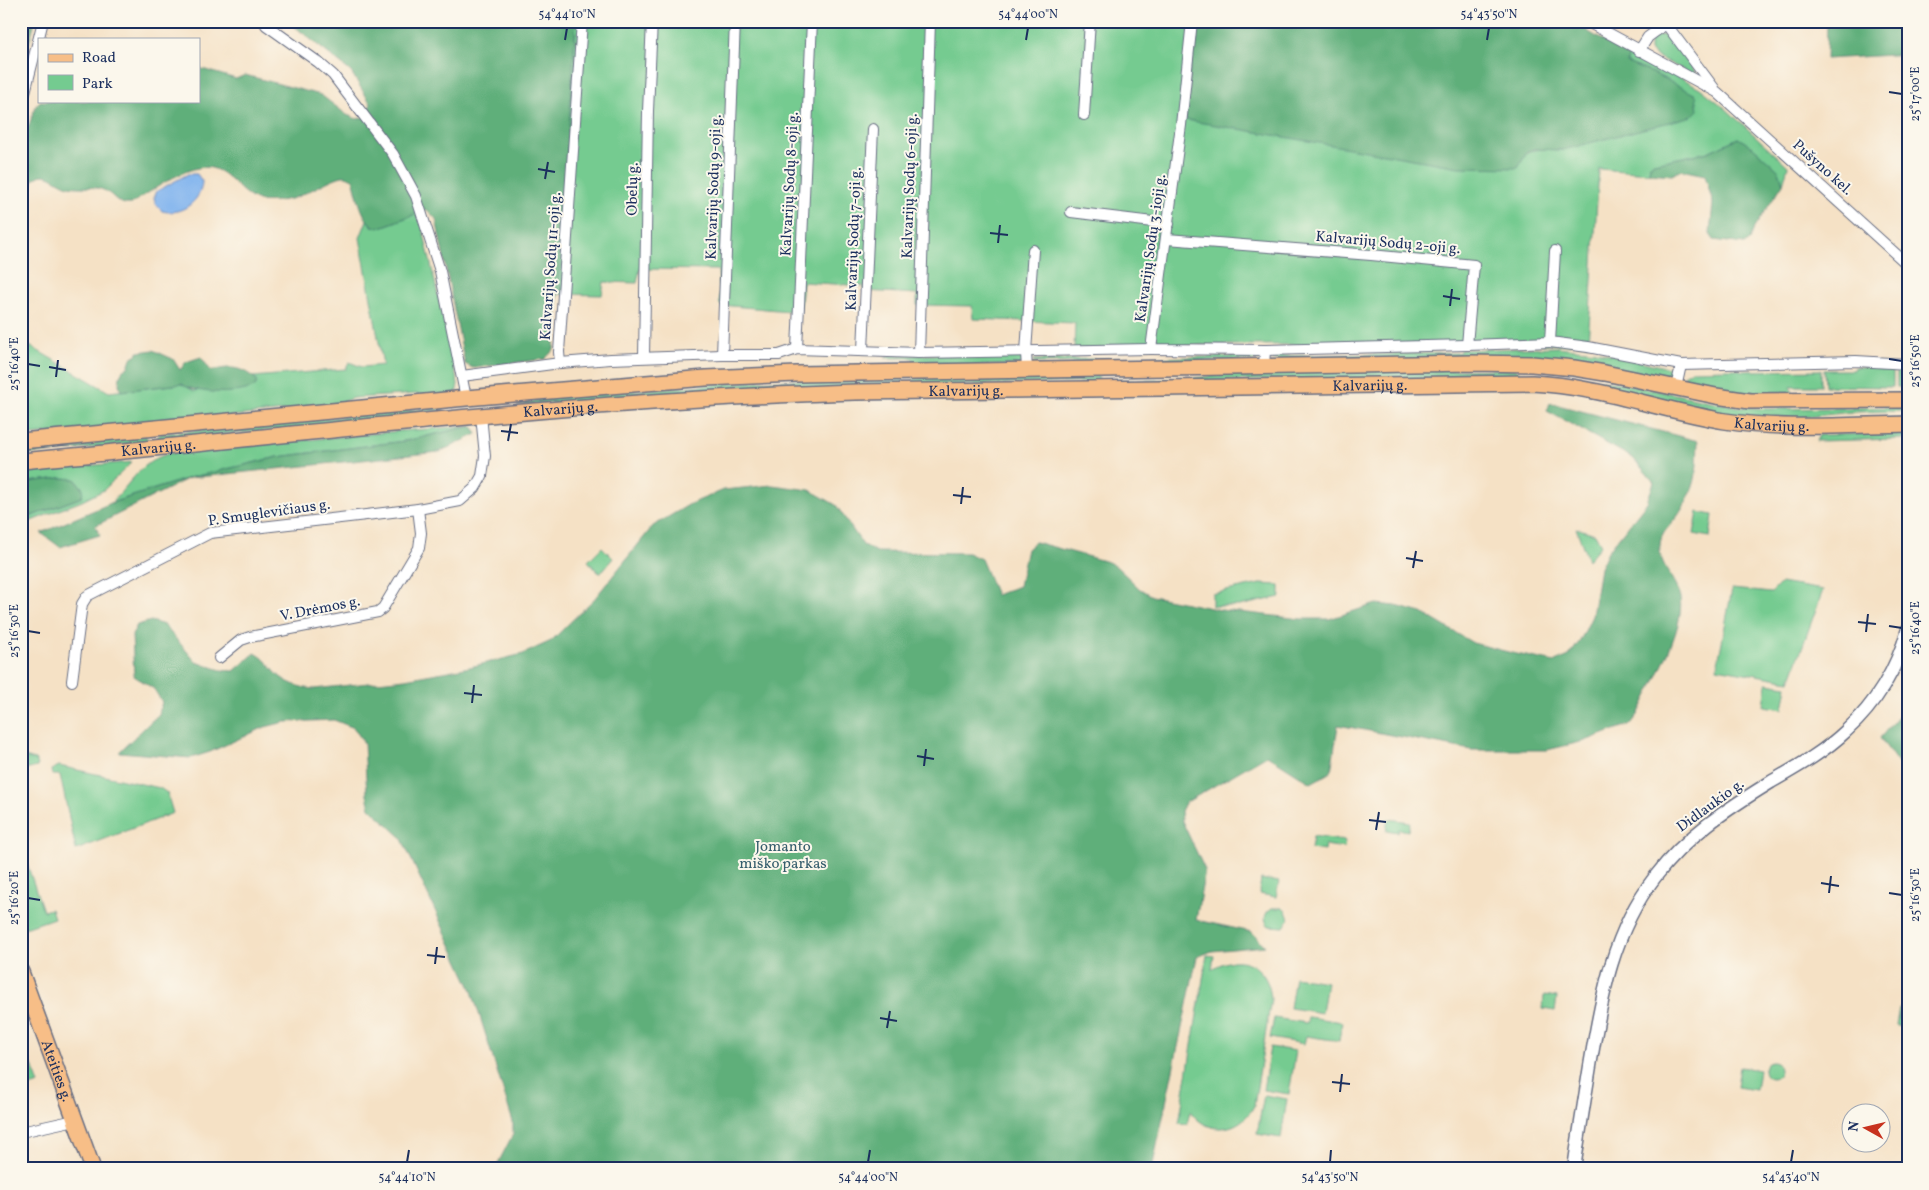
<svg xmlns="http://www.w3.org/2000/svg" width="1929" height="1190" font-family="Vollkorn,serif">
<rect width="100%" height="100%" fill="#fbf7ec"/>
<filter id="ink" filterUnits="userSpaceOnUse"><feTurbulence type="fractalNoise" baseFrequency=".02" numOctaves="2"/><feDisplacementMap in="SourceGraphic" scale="10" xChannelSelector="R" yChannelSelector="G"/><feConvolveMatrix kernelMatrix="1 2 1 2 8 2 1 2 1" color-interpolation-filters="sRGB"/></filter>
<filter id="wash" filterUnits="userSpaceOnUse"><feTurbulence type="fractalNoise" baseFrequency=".0096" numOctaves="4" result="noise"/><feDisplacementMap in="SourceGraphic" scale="20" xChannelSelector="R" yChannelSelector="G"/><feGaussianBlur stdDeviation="1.12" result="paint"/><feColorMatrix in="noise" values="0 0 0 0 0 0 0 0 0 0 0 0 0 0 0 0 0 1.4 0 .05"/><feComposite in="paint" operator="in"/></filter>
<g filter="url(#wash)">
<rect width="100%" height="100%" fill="#f5e1c5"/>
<g fill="#74cb90" stroke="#487d77">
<path d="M576,21H1193L1521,159C1532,145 1547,150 1563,150L1655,74L1626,63L1628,56L1642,64L1649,60L1700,88L1724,107L1788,166L1783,184L1779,171L1753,147L1738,138L1708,152L1654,163L1650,165L1649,173L1599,169L1588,344L1205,345L1074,349L1075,323L973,319L972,306L917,305V294L864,291V286L803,282L800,312L720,305L718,270L640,269L637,283L604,282L602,295L557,294Z"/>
<path d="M1663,35C1671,37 1695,65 1695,74L1693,75L1654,55L1650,50V40L1657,36Z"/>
<path d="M427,210L420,216L458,384L456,395L441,396L417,394L353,398L327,407L21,436V341L109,392L182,384L194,391L257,380L253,377L346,369L349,362L362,367L383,365L360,238L367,220L372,226L378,228Z"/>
<path d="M1557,347L1596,351L1673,369L1675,371V377L1670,381L1609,367L1273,360V356L1459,353L1460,350Z"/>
<path d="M1020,354L1023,358L1021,365L914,367L913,358H885L888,355Z"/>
<path d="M1260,356V360L1034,363L1033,360Z"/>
<path d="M1855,367L1879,368V369L1893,370V387L1825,386L1824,370H1854Z"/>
<path d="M1897,367L1908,368V387H1897Z"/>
<path d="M1516,369L1519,372L1517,377L1115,382L1116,381L1189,379L1234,373Z"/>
<path d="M1727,369H1737L1743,371L1821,370V386H1791L1793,392L1744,393L1687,385L1684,375L1692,370Z"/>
<path d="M1548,375L1584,380L1610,381L1739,407L1768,409L1907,407V411L1852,412L1797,418L1741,415L1708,411L1586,383L1548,377Z"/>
<path d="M1098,376L1099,382L914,386V378Z"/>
<path d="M903,378V387L517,405L551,397L760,381Z"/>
<path d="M444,407V410L404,414L383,420L159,440L158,437L160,434Z"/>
<path d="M472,426L405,441L278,457L189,478L111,503C131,483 142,460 171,453L399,431Z"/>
<path d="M1907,433L1906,438L1902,439L1816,441L1819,435Z"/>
<path d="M146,436L148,442L21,455V452L80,447L115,438Z"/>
<path d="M132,462L104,490L82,501L21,525V516L29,517L82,497L83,489L75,479L60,478L21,483V466L38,465L72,467Z"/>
<path d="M1698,512L1713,515L1710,537L1694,534Z"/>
<path d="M1576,528L1595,534L1601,545L1588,560Z"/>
<path d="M602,547L613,558L600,574L588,561Z"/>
<path d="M1781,583L1823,590L1790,681L1717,668L1732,589L1771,593Z"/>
<path d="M1260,584L1280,585V597L1239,606H1212V594Z"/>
<path d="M1767,683L1787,686L1783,709L1764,706Z"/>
<path d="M21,756L35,760L38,764L37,767L21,771Z"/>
<path d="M59,766L160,788L167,793L173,813L76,850L60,775H52L51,770Z"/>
<path d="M1388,819L1410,822L1408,831L1399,829L1398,832L1386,830Z"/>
<path d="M1313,836L1345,841L1344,848L1325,845L1324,851L1311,849Z"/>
<path d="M21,846L43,911L51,909L54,918L28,927L21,928Z"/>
<path d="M1261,879L1279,882L1276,897L1259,894Z"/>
<path d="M1272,908H1282L1286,911L1289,919L1284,927L1269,926C1263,920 1264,913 1272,908Z"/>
<path d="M1207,955L1214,956L1212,969C1241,950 1269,966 1271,999L1254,1106C1240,1133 1207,1136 1190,1111L1187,1124L1179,1123Z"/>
<path d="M1295,977L1327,982L1322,1013L1290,1008Z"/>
<path d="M1544,995L1557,997L1555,1011L1543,1009Z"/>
<path d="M1899,1008L1908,1011V1026L1896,1025Z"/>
<path d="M1308,1017L1342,1022L1339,1041L1306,1036L1304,1044L1270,1038L1274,1018L1307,1023Z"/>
<path d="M24,1044L39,1084L21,1090V1045Z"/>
<path d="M1270,1047L1296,1051L1289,1094L1263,1090Z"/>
<circle cx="1772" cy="1070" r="8"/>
<path d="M1740,1067L1759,1070L1756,1090L1737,1087Z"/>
<path d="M1264,1095L1287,1099L1281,1138L1257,1134Z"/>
</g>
<g fill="#5faf7a" stroke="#3d6f6c">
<path d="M21,21H35L21,73Z"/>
<path d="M288,21H576L554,350L545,359L473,368L465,364L436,219L427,210L378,228C361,223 358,195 353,179C352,179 347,176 346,176C336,174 305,196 290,199C281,201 265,203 256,200C235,191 225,162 198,168C177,172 150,192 131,204C116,206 114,193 101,189C91,186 79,188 69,186C60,184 53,176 44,175C39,175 37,177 33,180L21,246V150L35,107L40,101H199V68L236,79L245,75L321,95L347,115L357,119L364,117L371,104L351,72Z"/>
<path d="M1193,21H1571L1628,56L1627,63L1655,74L1696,95L1698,110L1692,116L1563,150L1534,149L1527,152L1518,168L1459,167L1186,120Z"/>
<path d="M1827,21H1908V54L1826,59Z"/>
<path d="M1738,138L1753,147L1779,171L1783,184L1754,228L1750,240L1744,244L1714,240L1710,234L1713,203L1705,175L1681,170L1672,175L1649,173L1650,165L1654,163L1708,152Z"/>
<path d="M153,350L173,359L180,370L186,362L201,357L211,371C231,366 240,366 257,380L256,385C245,396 194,394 182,384L121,391L119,384L120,377L122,371L128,367L131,358L139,352Z"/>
<path d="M1550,403L1698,441C1697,459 1698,478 1690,494C1687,500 1683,508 1679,514C1672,525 1660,532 1660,546C1658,564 1677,580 1680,598C1686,628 1651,687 1638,715L1631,724L1585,741L1547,750H1471L1338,725L1331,772L1311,783L1267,755L1185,803L1181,811L1182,821L1205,870L1196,920L1252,932L1265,946L1212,951L1197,957L1152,1169H495L513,1134V1122L471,988L401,837L370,808L367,795L364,743L354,728L334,720L285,722L265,727L210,752L191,758L119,752L159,714L162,702L154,689L134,676L132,635L137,625L151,621L164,625L196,662L221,670L234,671L255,653C265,658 269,665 276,673C286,683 300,688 314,689L405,679L470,667L523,654L551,641L595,598L653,526L690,504L724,490L772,485L810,490L836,505L863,545L877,552L968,553L981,559L996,595L1019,586L1027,549L1035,542L1108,562L1117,567L1140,589L1152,596L1221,610L1301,619H1329L1376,604L1396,606L1422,613L1473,643L1512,653L1555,662L1569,656L1580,641L1592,616L1600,568L1608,551L1647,502L1654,482L1633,458L1547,411Z"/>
<path d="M472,426L477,434L439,452L189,478L95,526L100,535L60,547L41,533L111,503L189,478L278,457L405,441Z"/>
<path d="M60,478L75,479L83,489L82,497L29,517L21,516V483Z"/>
<path d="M1908,704V777L1880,738Z"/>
</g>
<path fill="#81b4ee" stroke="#4e72a6" d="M188,174H197L202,181C202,201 181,216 162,211L156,204L154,198L157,191Z"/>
</g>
<g filter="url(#ink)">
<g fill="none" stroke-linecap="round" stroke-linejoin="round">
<g stroke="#676d82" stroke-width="12">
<g id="minor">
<path d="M1192,21L1181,125L1151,349L1265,350L1264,367"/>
<path d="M1586,21L1717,92L1908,265"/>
<path d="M266,25L318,62L333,75L393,154L416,196L440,271L466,398"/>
<path d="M1639,51L1648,37L1666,24L1714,88"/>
<path d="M21,108L43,21"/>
<path d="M1084,115L1090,21"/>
<path d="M1071,212L1169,224"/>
<path d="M1167,239L1371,255L1474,265L1467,345L1550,342"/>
<path d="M1555,251L1550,342L1588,347L1681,365L1856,361L1908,364"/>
<path d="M797,349L812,21"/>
<path d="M863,350L873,129"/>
<path d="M1265,350L1467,345"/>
<path d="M919,353L930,21"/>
<path d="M722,355L735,21"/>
<path d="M644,357L648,111L652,21"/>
<path d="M560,363L559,352L582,21"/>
<path d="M1027,370L1026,352L1033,250"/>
<path d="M462,376L560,363L611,359L722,355H779L797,349L919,353L1151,349"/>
<path d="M1676,388L1681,365"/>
<path d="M219,658L241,640L250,637L378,612L383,608L419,548L421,533L418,509"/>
<path d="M72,681L82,604L87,596L210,533L418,509L460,501L475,488L482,476L485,456L481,415"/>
<path d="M21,1132L75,1120"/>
</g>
</g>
<g stroke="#676d82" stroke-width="15">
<path id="tertiary" d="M1574,1169C1579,1133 1585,1097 1591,1060C1602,995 1613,931 1655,877C1686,836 1727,809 1771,782C1797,767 1824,752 1846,731C1876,704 1897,668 1908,629"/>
</g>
<g stroke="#676d82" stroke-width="18">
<g id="primary">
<path d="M21,441L466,398L706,378L797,374L1472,363L1532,364L1574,368L1605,373L1716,396L1750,401L1908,400"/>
<path id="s1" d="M21,461C299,435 577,400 856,392L1532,383C1598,386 1660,410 1725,421C1783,430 1849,425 1908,424"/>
<path id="s2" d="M21,972L93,1169"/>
</g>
</g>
<use href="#minor" stroke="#fff" stroke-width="10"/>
<use href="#tertiary" stroke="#fff" stroke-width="12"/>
<use href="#primary" stroke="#f7be87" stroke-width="15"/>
</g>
</g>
<path fill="none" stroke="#1b2f5e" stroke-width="2" d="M565,40L567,28M1026,40L1028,28M1487,40L1489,28M1889,92L1902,94M538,169L555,172M545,179L548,162M990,233L1008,235M998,243L1000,225M1443,296L1460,299M1450,306L1452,289M1889,359L1902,361M28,364L40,366M49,367L66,370M56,377L58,360M501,431L518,433M508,441L511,424M953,495L971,497M961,504L963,487M1406,558L1423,561M1413,568L1416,551M1858,622L1876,624M1889,626L1902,628M28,631L40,633M1866,632L1868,614M464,693L482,695M472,703L474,685M917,756L934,759M924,766L926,749M1369,820L1386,822M1376,830L1379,812M1821,883L1839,886M1829,893L1831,876M1889,893L1902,895M28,898L40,900M427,955L445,957M435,964L437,947M880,1018L897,1021M887,1028L890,1011M1332,1082L1350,1084M1340,1092L1342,1074M407,1162L409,1150M868,1162L870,1150M1330,1162L1331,1150M1791,1162L1793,1150"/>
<g text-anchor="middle" stroke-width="4" stroke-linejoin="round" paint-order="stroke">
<g font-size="15" fill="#1b2f5e" stroke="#fbf7ec">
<text transform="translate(1823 167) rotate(42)" y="5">Pušyno kel.</text>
<text transform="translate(789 184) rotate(-87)" y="5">Kalvarijų Sodų 8-oji g.</text>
<text transform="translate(909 186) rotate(-88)" y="5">Kalvarijų Sodų 6-oji g.</text>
<text transform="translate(713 187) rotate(-88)" y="5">Kalvarijų Sodų 9-oji g.</text>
<text transform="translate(632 189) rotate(-89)" y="5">Obelų g.</text>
<text transform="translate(853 239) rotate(-88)" y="5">Kalvarijų Sodų 7-oji g.</text>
<text transform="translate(1388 242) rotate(5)" y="5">Kalvarijų Sodų 2-oji g.</text>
<text transform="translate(1150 248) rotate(-82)" y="5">Kalvarijų Sodų 3-ioji g.</text>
<text transform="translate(550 266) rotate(-86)" y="5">Kalvarijų Sodų 11-oji g.</text>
<text dy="5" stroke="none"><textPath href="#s1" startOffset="1352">Kalvarijų g.</textPath></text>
<text dy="5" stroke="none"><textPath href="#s1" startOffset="948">Kalvarijų g.</textPath></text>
<text dy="5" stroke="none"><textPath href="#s1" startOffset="542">Kalvarijų g.</textPath></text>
<text dy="5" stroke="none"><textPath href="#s1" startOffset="1758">Kalvarijų g.</textPath></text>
<text dy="5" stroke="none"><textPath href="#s1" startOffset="138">Kalvarijų g.</textPath></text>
<text transform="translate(269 512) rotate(-8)" y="5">P. Smuglevičiaus g.</text>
<text transform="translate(320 608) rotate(-11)" y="5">V. Drėmos g.</text>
<text transform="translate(1710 805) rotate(-36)" y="5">Didlaukio g.</text>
<text dy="5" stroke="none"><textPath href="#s2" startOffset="105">Ateities g.</textPath></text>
</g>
<g font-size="15" fill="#365e6d" stroke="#fbf7ec">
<text x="783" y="851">Jomanto<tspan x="783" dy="17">miško parkas</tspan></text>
</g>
</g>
<rect width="1929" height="1190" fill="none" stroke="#fbf7ec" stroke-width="55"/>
<rect x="38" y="38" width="162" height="65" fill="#fbf7ec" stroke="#a1a7b3"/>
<rect x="48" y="54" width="25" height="8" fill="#f7be87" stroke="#a1a7b3"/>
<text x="82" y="62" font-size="15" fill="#1b2f5e">Road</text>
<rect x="48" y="75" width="25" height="15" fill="#74cb90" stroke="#a1a7b3"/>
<text x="82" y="88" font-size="15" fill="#1b2f5e">Park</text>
<g transform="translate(1866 1128) rotate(278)"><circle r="24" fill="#fbf7ec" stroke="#a1a7b3"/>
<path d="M0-4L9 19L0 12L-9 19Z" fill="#c8321e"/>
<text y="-8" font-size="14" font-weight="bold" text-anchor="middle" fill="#1b2f5e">N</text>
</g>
<rect x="28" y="28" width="1874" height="1134" fill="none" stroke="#1b2f5e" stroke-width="2"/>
<g font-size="12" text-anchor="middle" fill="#1b2f5e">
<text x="567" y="18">54°44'10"N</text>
<text x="1028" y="18">54°44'00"N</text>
<text x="1489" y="18">54°43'50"N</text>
<text transform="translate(1915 94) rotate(-90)" y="4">25°17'00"E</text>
<text transform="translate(1915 361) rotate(-90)" y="4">25°16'50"E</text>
<text transform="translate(14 364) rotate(-90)" y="4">25°16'40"E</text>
<text transform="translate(1915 628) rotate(-90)" y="4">25°16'40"E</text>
<text transform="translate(14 631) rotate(-90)" y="4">25°16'30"E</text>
<text transform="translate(1915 895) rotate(-90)" y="4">25°16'30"E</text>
<text transform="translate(14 898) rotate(-90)" y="4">25°16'20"E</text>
<text x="407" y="1181">54°44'10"N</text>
<text x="868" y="1181">54°44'00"N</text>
<text x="1330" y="1181">54°43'50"N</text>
<text x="1791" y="1181">54°43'40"N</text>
</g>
</svg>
